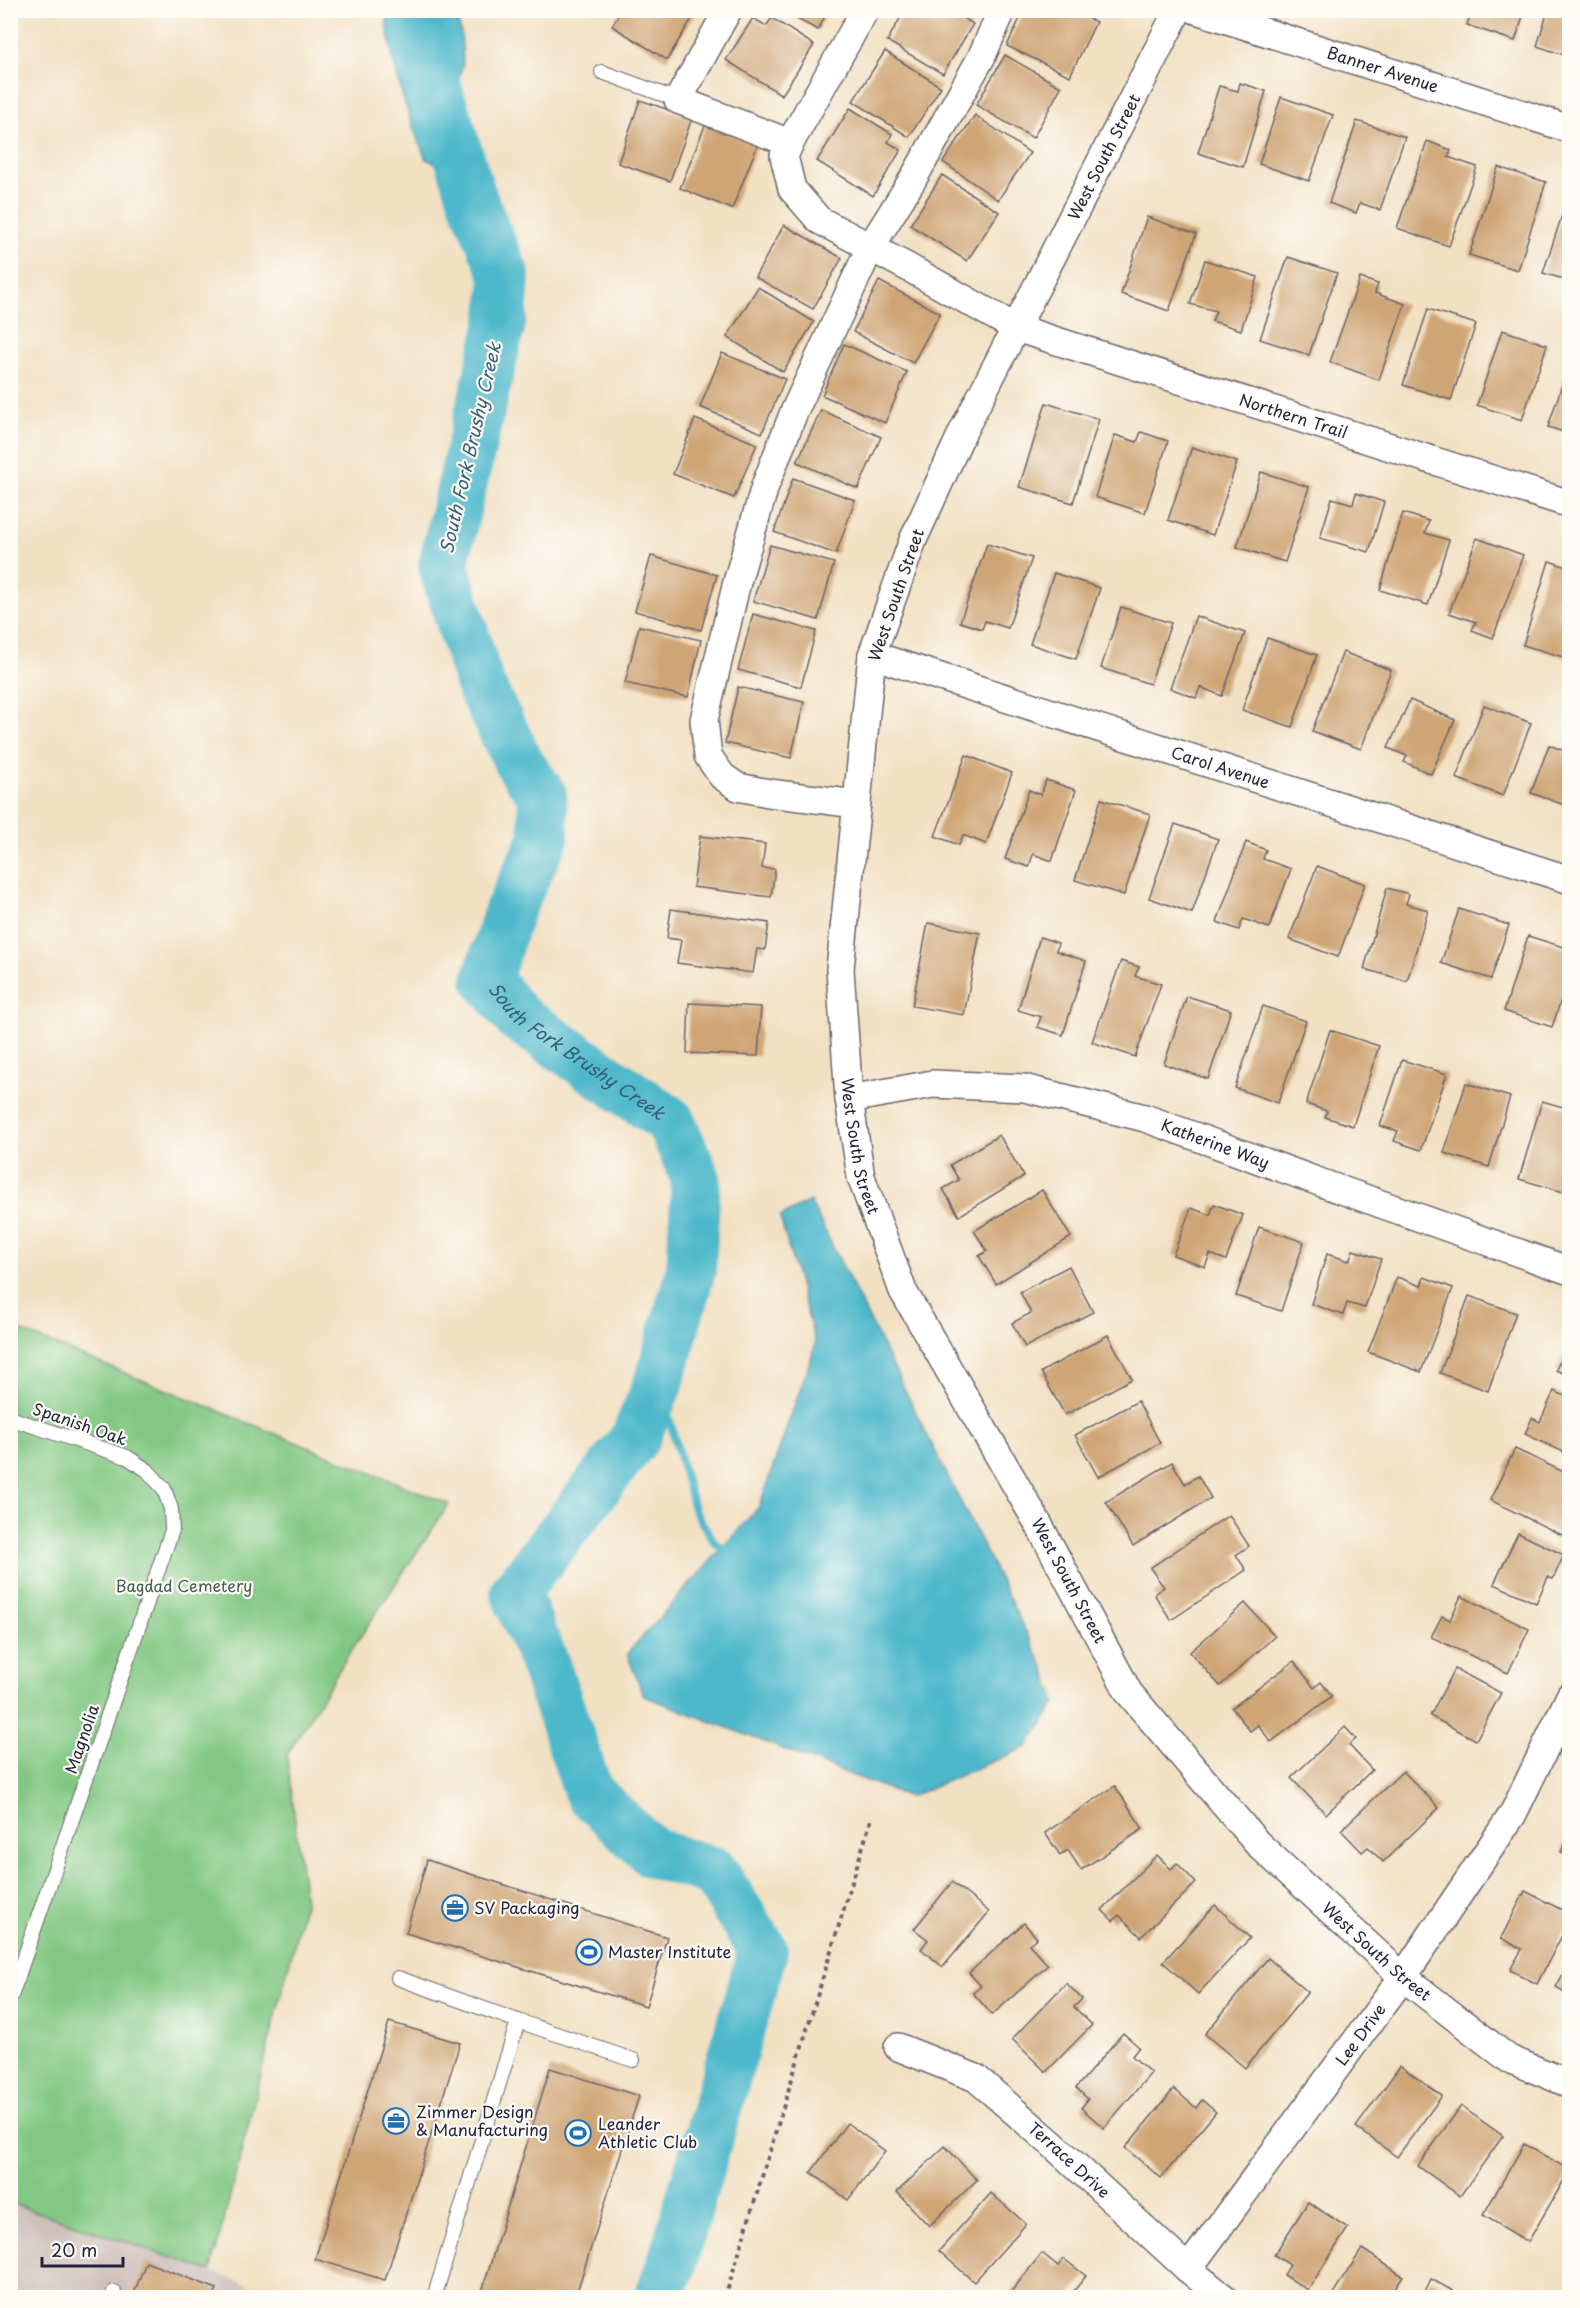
<svg xmlns="http://www.w3.org/2000/svg" width="1580" height="2308" font-family="'Playpen Sans',sans-serif">
<rect width="100%" height="100%" fill="#fdfcf7"/>
<filter id="ink" filterUnits="userSpaceOnUse"><feTurbulence type="fractalNoise" baseFrequency=".0167" numOctaves="2"/><feDisplacementMap in="SourceGraphic" scale="12" xChannelSelector="R" yChannelSelector="G"/><feConvolveMatrix kernelMatrix="1 2 1 2 8 2 1 2 1" color-interpolation-filters="sRGB"/></filter>
<filter id="wash" filterUnits="userSpaceOnUse"><feTurbulence type="fractalNoise" baseFrequency=".008" numOctaves="4" result="noise"/><feDisplacementMap in="SourceGraphic" scale="24" xChannelSelector="R" yChannelSelector="G"/><feGaussianBlur stdDeviation="1.35" result="paint"/><feColorMatrix in="noise" values="0 0 0 0 0 0 0 0 0 0 0 0 0 0 0 0 0 1.4 0 .05"/><feComposite in="paint" operator="in"/></filter>
<g filter="url(#wash)">
<rect width="100%" height="100%" fill="#f2e0c2"/>
<path fill="#cfc0bb" d="M11,2203L211,2271L280,2297L11,2298Z"/>
<path fill="#82c883" stroke="#52755f" stroke-width="1.5" d="M11,1327L449,1504L350,1652L287,1755L305,1901L211,2271L11,2203Z"/>
<g fill="#4eb8cb" stroke="#386d83" stroke-width="1.5">
<path d="M386,11H454L461,32L463,64L454,96L465,177L426,159C405,111 390,63 386,11Z"/>
<path d="M810,1201L1046,1672L1056,1703L1027,1747L909,1797L644,1696L627,1654L759,1507L816,1344L780,1217Z"/>
</g>
<g fill="none" stroke-linecap="round" stroke-linejoin="round">
<path stroke="#4eb8cb" stroke-width="8" d="M659,1382L695,1512L715,1543L730,1553"/>
<path stroke="#4eb8cb" stroke-width="50" id="s1" d="M412,10L473,200L505,276L502,319L443,565L480,685L521,766L542,795L544,838L509,911L487,979L517,1017L670,1121L696,1179L691,1270L659,1382L635,1438L515,1592L545,1665L589,1793L652,1853L713,1871L763,1950L672,2262L659,2298"/>
</g>
<g id="blocks">
<g fill="#cfa576">
<path d="M621,10H697L667,60L612,26Z"/>
<path d="M780,10H828L818,30Z"/>
<path d="M901,10H951L973,24L943,74L887,41L904,12Z"/>
<path d="M1024,10H1071L1096,22L1070,76L1007,46Z"/>
<path d="M1421,10H1440L1438,17Z"/>
<path d="M1472,10H1525L1515,41L1467,25Z"/>
<path d="M1548,10H1570V57L1537,46Z"/>
<path d="M753,18L766,26L772,18L814,45L782,95L726,60Z"/>
<path d="M885,51L941,87L909,137L853,101Z"/>
<path d="M1005,55L1061,87L1033,138L976,105Z"/>
<path d="M1240,83L1266,91L1243,167L1198,153L1219,86L1238,91Z"/>
<path d="M1281,97L1333,115L1309,181L1259,164Z"/>
<path d="M640,100L692,118L670,181L618,163Z"/>
<path d="M850,108L892,134L888,142L901,150L873,196L817,161Z"/>
<path d="M975,115L1030,153L998,200L943,162Z"/>
<path d="M1357,121L1405,137L1380,210L1360,203L1356,213L1329,203Z"/>
<path d="M706,123L758,144L732,209L680,188Z"/>
<path d="M1427,141L1451,150L1448,157L1477,167L1449,246L1397,228Z"/>
<path d="M1498,167L1546,182L1518,270L1469,255Z"/>
<path d="M942,175L999,212L967,261L910,225Z"/>
<path d="M1570,191V281L1543,273Z"/>
<path d="M1147,217L1196,234L1169,311L1121,294Z"/>
<path d="M784,225L842,258L813,309L755,277Z"/>
<path d="M1288,257L1337,273L1309,355L1260,339Z"/>
<path d="M1205,260L1258,277L1241,330L1212,321L1216,311L1190,304Z"/>
<path d="M1360,278L1378,284L1375,293L1405,304L1379,380L1330,362Z"/>
<path d="M879,281L940,313L913,363L853,332Z"/>
<path d="M758,287L814,322L783,372L727,337Z"/>
<path d="M1428,309L1476,324L1451,400L1403,385Z"/>
<path d="M1502,330L1547,345L1522,420L1477,405Z"/>
<path d="M844,344L907,372L885,423L822,395Z"/>
<path d="M722,353L785,379L762,433L700,407Z"/>
<path d="M1566,373L1570,374V434L1548,427Z"/>
<path d="M1046,403L1099,419L1073,503L1019,487Z"/>
<path d="M821,410L881,437L858,489L797,462Z"/>
<path d="M695,419L757,444L734,498L673,474Z"/>
<path d="M1141,432L1168,441L1145,513L1095,497L1115,435L1137,442Z"/>
<path d="M1192,447L1237,462L1213,535L1168,520Z"/>
<path d="M1261,472L1309,487L1285,562L1237,547Z"/>
<path d="M793,478L855,500L836,554L774,532Z"/>
<path d="M1356,493L1384,502L1369,552L1320,538L1332,498L1353,504Z"/>
<path d="M1403,513L1429,521L1425,533L1449,540L1428,605L1380,590Z"/>
<path d="M1477,538L1523,555L1493,638L1472,630L1476,622L1449,613Z"/>
<path d="M987,544L1032,558L1008,628L985,621L982,629L960,622Z"/>
<path d="M770,545L834,563L818,620L753,601Z"/>
<path d="M651,556L717,575L701,630L635,611Z"/>
<path d="M1549,561L1570,568V659L1523,645Z"/>
<path d="M1054,573L1100,588L1076,659L1030,644Z"/>
<path d="M1121,607L1171,623L1150,684L1101,668Z"/>
<path d="M753,614L816,631L801,687L738,670Z"/>
<path d="M1196,616L1245,633L1222,696L1200,687L1196,698L1170,688Z"/>
<path d="M639,626L701,640L688,697L625,683Z"/>
<path d="M1267,638L1317,655L1292,727L1242,710Z"/>
<path d="M1343,652L1391,670L1361,749L1312,731Z"/>
<path d="M738,687L804,702L791,758L725,743Z"/>
<path d="M1410,700L1455,720L1431,774L1404,762L1407,756L1388,748Z"/>
<path d="M1484,705L1531,723L1503,796L1456,778Z"/>
<path d="M1549,745L1570,753V807L1531,793Z"/>
<path d="M966,755L1012,773L986,844L963,835L959,845L935,836Z"/>
<path d="M1046,780L1076,790L1052,861L1033,854L1029,867L1005,859L1029,790L1041,795Z"/>
<path d="M1101,799L1150,814L1124,895L1075,880Z"/>
<path d="M1175,824L1218,839L1192,913L1149,898Z"/>
<path d="M700,836L765,844L762,868L775,869L771,897L693,887Z"/>
<path d="M1246,842L1266,850L1263,859L1291,869L1269,928L1243,919L1239,930L1217,922Z"/>
<path d="M1317,866L1365,884L1338,957L1289,939Z"/>
<path d="M1387,888L1409,894L1406,904L1428,910L1407,981L1364,969Z"/>
<path d="M671,909L769,923L765,950L757,949L753,973L677,963L681,940L667,938Z"/>
<path d="M1459,909L1509,925L1491,979L1441,963Z"/>
<path d="M928,923L980,933L964,1015L912,1006Z"/>
<path d="M1528,936L1570,949V973L1552,1027L1504,1011Z"/>
<path d="M1040,937L1058,943L1056,951L1086,961L1063,1035L1037,1027L1041,1017L1018,1010Z"/>
<path d="M1121,961L1139,967L1135,976L1161,984L1135,1057L1092,1042Z"/>
<path d="M1187,996L1231,1010L1208,1079L1164,1064Z"/>
<path d="M689,1003L761,1007L758,1056L687,1053Z"/>
<path d="M1263,1006L1306,1021L1278,1103L1235,1088Z"/>
<path d="M1330,1030L1379,1046L1353,1126L1325,1117L1327,1111L1306,1104Z"/>
<path d="M1402,1060L1447,1074L1421,1150L1394,1141L1398,1131L1380,1126Z"/>
<path d="M1466,1083L1510,1097L1489,1167L1444,1153Z"/>
<path d="M1542,1101L1570,1109V1185L1567,1193L1519,1179Z"/>
<path d="M999,1135L1024,1176L959,1216L943,1189L959,1180L950,1165Z"/>
<path d="M1042,1190L1071,1237L996,1284L979,1256L987,1251L974,1231Z"/>
<path d="M1214,1204L1243,1215L1226,1260L1210,1254L1205,1267L1173,1255L1191,1208L1210,1215Z"/>
<path d="M1259,1227L1304,1242L1281,1311L1236,1296Z"/>
<path d="M1353,1250L1381,1259L1365,1308L1347,1303L1343,1315L1311,1304L1327,1254L1349,1261Z"/>
<path d="M1069,1266L1093,1312L1025,1347L1012,1323L1031,1313L1020,1292Z"/>
<path d="M1397,1277L1421,1286L1424,1277L1453,1288L1421,1372L1368,1352Z"/>
<path d="M1469,1296L1516,1313L1488,1391L1440,1373Z"/>
<path d="M1108,1335L1132,1379L1065,1415L1041,1372Z"/>
<path d="M1570,1338V1376L1556,1370Z"/>
<path d="M1554,1391L1570,1398V1455L1525,1434L1532,1418L1540,1422Z"/>
<path d="M1138,1401L1160,1443L1098,1477L1075,1435Z"/>
<path d="M1515,1449L1570,1475V1526L1564,1536L1490,1500Z"/>
<path d="M1172,1462L1185,1484L1198,1476L1211,1498L1133,1546L1106,1502Z"/>
<path d="M1229,1515L1249,1546L1236,1555L1246,1570L1171,1620L1154,1594L1164,1587L1150,1568Z"/>
<path d="M1518,1533L1564,1555L1553,1579L1548,1577L1536,1603L1494,1584Z"/>
<path d="M1461,1596L1529,1629L1508,1673L1431,1637L1442,1616L1450,1620Z"/>
<path d="M1245,1603L1275,1636L1220,1686L1190,1652Z"/>
<path d="M1294,1661L1314,1688L1321,1682L1332,1696L1271,1742L1258,1725L1250,1731L1232,1708Z"/>
<path d="M1455,1669L1501,1693L1476,1740L1430,1716Z"/>
<path d="M1345,1727L1356,1739L1349,1745L1372,1770L1326,1814L1291,1778Z"/>
<path d="M1403,1771L1439,1808L1383,1862L1368,1847L1362,1852L1341,1830Z"/>
<path d="M1115,1786L1143,1829L1081,1870L1068,1850L1060,1855L1045,1833Z"/>
<path d="M1570,1834V1856L1561,1852Z"/>
<path d="M1157,1855L1171,1869L1177,1863L1196,1883L1141,1937L1119,1915L1113,1921L1102,1910Z"/>
<path d="M427,1860L667,1937L646,2006L406,1933Z"/>
<path d="M952,1882L989,1912L943,1967L921,1949L928,1940L914,1929Z"/>
<path d="M1525,1891L1570,1914V1920L1537,1984L1510,1970L1522,1949L1501,1938Z"/>
<path d="M1215,1905L1250,1938L1198,1994L1163,1962Z"/>
<path d="M1024,1923L1037,1938L1029,1944L1048,1965L992,2015L973,1993L981,1986L969,1973Z"/>
<path d="M1268,1958L1308,1992L1245,2068L1205,2034Z"/>
<path d="M1570,1961V1995L1556,1987Z"/>
<path d="M1066,1983L1082,1999L1074,2007L1092,2025L1046,2072L1012,2039Z"/>
<path d="M389,2022L460,2043L385,2280L315,2259Z"/>
<path d="M1123,2033L1139,2047L1132,2056L1151,2073L1104,2128L1081,2108L1088,2099L1076,2088Z"/>
<path d="M1400,2066L1442,2096L1397,2157L1356,2127Z"/>
<path d="M550,2068L639,2096L575,2298H480Z"/>
<path d="M1174,2089L1196,2108L1202,2100L1216,2112L1161,2178L1125,2148Z"/>
<path d="M1461,2106L1503,2136L1460,2196L1418,2166Z"/>
<path d="M847,2123L885,2151L848,2200L811,2172Z"/>
<path d="M1524,2144L1570,2170L1528,2242L1483,2215Z"/>
<path d="M945,2146L977,2180L929,2226L897,2192Z"/>
<path d="M991,2193L1026,2224L974,2282L939,2251Z"/>
<path d="M1308,2202L1348,2228L1308,2290L1284,2275L1290,2265L1274,2255Z"/>
<path d="M1362,2249L1403,2276L1388,2298H1336L1332,2295Z"/>
<path d="M1042,2253L1058,2266L1064,2259L1086,2276L1068,2298H1006Z"/>
<path d="M146,2262L217,2289L214,2298H132Z"/>
<path d="M1431,2279L1466,2298H1422Z"/>
</g>
</g>
</g>
<g filter="url(#ink)">
<use href="#blocks" fill-opacity="0" stroke="#6b646a" stroke-width="1.5"/>
<g fill="none" stroke-linecap="round" stroke-linejoin="round">
<g stroke="#6b646a" stroke-width="16">
<g id="lane">
<path d="M602,72L678,100"/>
<path d="M10,1418L127,1457L147,1470L164,1489L171,1509L172,1530L10,1999"/>
<path d="M398,1978L518,2021"/>
<path d="M112,2298L114,2292"/>
<path d="M434,2298L518,2021L633,2060"/>
</g>
</g>
<g stroke="#6b646a" stroke-width="30">
<g id="street">
<path id="s2" d="M728,10L678,100L790,143L784,156L792,189L819,220L911,269L1016,328L1570,504"/>
<path id="s3" d="M1178,10L962,433L913,540L872,655L840,969L849,1099L861,1177L903,1291L1039,1525L1129,1693L1257,1843L1403,1977L1509,2059L1570,2084"/>
<path id="s4" d="M1196,10L1570,129"/>
<path d="M790,143L865,10"/>
<path id="s5" d="M872,655L1570,880"/>
<path d="M856,804L769,793L738,787L722,776L708,756L704,720L737,582L765,486L794,412L870,248L913,179L981,58L1002,10"/>
<path id="s6" d="M849,1099L933,1084L1024,1088L1145,1118L1333,1187L1570,1271"/>
<path id="s7" d="M898,2047L976,2078L1051,2143L1188,2269L1224,2298"/>
<path id="s8" d="M1188,2269L1403,1977L1513,1814L1570,1696"/>
</g>
</g>
<path stroke="#6b646a" stroke-width="4" stroke-dasharray="4.5 4.5" stroke-linecap="butt" d="M725,2298L871,1820"/>
<use href="#lane" stroke="#fff" stroke-width="14"/>
<use href="#street" stroke="#fff" stroke-width="27"/>
</g>
</g>
<defs>
<g id="office-ring" transform="scale(1.35)"><circle r="9.5" fill="#fdfcf7" stroke="#1f6fb2" stroke-width="1.5"/><path d="M-6-3h4V-5.5h4V-3h4V5H-6ZM-1-4.5V-3h2v-1.5ZM-6 0V1H6V0Z" fill="#1f6fb2"/></g>
<g id="stadium-ring" transform="scale(1.35)"><circle r="9.5" fill="#fdfcf7" stroke="#1f6fb2" stroke-width="1.5"/><path d="M0-5a6.5 5 0 1 0 0 10a6.5 5 0 1 0 0-10ZM-3.5-1.8h7v3.6h-7Z" fill="#1f6fb2"/></g>
</defs>
<g fill-rule="evenodd">
<use href="#office-ring" x="455" y="1908"/>
<use href="#stadium-ring" x="589" y="1952"/>
<use href="#office-ring" x="396" y="2121"/>
<use href="#stadium-ring" x="578" y="2133"/>
</g>
<g text-anchor="middle" stroke-width="4.5" stroke-linejoin="round" paint-order="stroke">
<g font-size="16" fill="#22223b" stroke="#fdfcf7">
<text dy="6" stroke="none"><textPath href="#s4" startOffset="196">Banner Avenue</textPath></text>
<text transform="translate(1104 157) rotate(-63)" y="6">West South Street</text>
<text dy="6" stroke="none"><textPath href="#s2" startOffset="828">Northern Trail</textPath></text>
<text transform="translate(896 595) rotate(-71)" y="6">West South Street</text>
<text dy="6" stroke="none"><textPath href="#s5" startOffset="366">Carol Avenue</textPath></text>
<text dy="6" stroke="none"><textPath href="#s6" startOffset="376">Katherine Way</textPath></text>
<text dy="6" stroke="none"><textPath href="#s3" startOffset="1209">West South Street</textPath></text>
<text transform="translate(80 1424) rotate(19)" y="6">Spanish Oak</text>
<text dy="6" stroke="none"><textPath href="#s3" startOffset="1695">West South Street</textPath></text>
<text transform="translate(82 1739) rotate(-71)" y="6">Magnolia</text>
<text dy="6" stroke="none"><textPath href="#s3" startOffset="2181">West South Street</textPath></text>
<text dy="6" stroke="none"><textPath href="#s8" startOffset="291">Lee Drive</textPath></text>
<text dy="6" stroke="none"><textPath href="#s7" startOffset="208">Terrace Drive</textPath></text>
</g>
<g font-size="16" fill="#445c54" stroke="#fdfcf7">
<text x="184" y="1592">Bagdad Cemetery</text>
</g>
<g font-size="16" fill="#22223b" stroke="#fdfcf7" text-anchor="start">
<text x="474" y="1914">SV Packaging</text>
<text x="608" y="1958">Master Institute</text>
<text x="416" y="2118">Zimmer Design<tspan x="416" dy="18">&amp; Manufacturing</tspan></text>
<text x="598" y="2130">Leander<tspan x="598" dy="18">Athletic Club</tspan></text>
</g>
<g font-size="18" font-style="italic" fill="#345e75" stroke="#fdfcf7">
<text transform="translate(471 448) rotate(-77)" y="6">South Fork Brushy Creek</text>
<text dy="6" stroke="none"><textPath href="#s1" startOffset="1142">South Fork Brushy Creek</textPath></text>
</g>
</g>
<rect width="1580" height="2308" fill="none" stroke="#fdfcf7" stroke-width="36"/>
<path d="M42 2257v9h81v-9" fill="none" stroke="#22223b" stroke-width="3"/>
<text x="51" y="2257" font-size="18" fill="#22223b" stroke="#fdfcf7" stroke-width="4.5" paint-order="stroke">20 m</text>
</svg>
